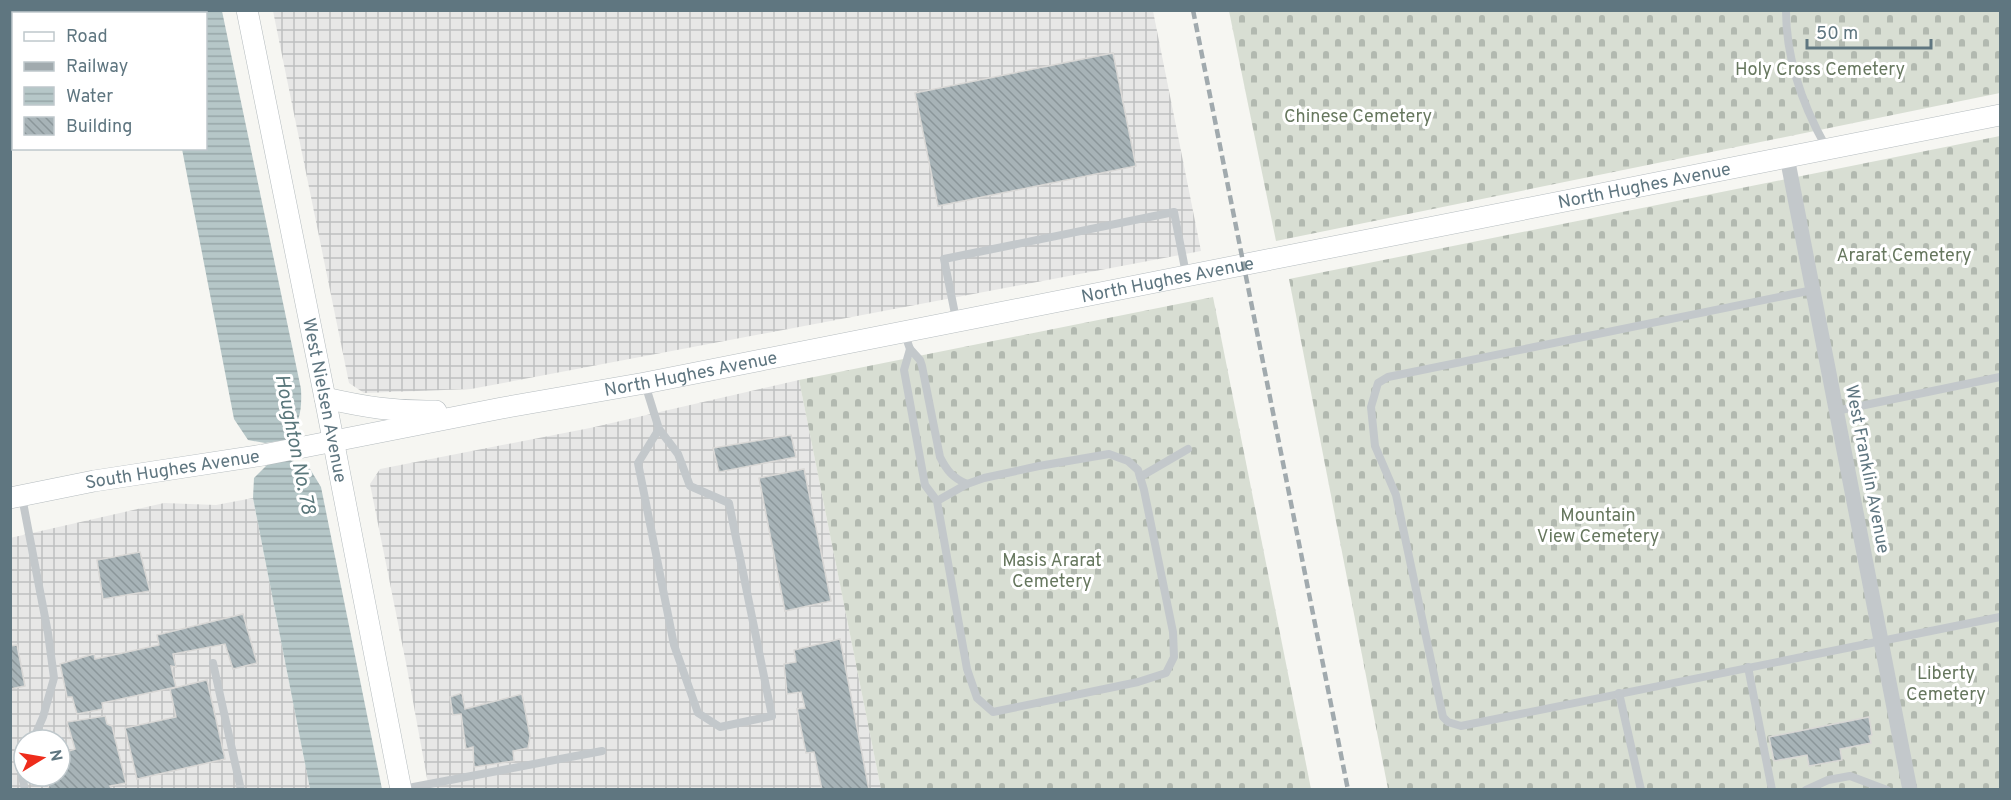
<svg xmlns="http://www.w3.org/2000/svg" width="2011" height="800" font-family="Overpass,sans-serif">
<defs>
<pattern id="industrial-grid" width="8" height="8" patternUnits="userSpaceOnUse" patternTransform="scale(1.5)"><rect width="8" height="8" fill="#e7e7e6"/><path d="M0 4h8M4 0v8" fill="none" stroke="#bec0c0"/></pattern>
<pattern id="cemetery-stones" width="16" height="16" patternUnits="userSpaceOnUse" patternTransform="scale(1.5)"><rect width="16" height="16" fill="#d8ded3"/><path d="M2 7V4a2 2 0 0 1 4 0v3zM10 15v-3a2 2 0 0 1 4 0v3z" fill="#b2b9b0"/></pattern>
<pattern id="water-rules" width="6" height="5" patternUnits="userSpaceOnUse" patternTransform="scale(1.5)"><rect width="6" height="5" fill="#b6c7c8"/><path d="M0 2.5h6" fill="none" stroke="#97a6a8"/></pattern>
<pattern id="building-back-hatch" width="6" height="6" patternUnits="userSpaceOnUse" patternTransform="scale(1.5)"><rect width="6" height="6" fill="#a7b3b7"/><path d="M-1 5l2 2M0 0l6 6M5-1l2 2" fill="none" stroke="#8b969a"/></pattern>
</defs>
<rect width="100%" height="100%" fill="#f6f6f2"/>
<g fill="url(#industrial-grid)" fill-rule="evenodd">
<path d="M273,11H1153L1201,251L471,389L364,393L349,383Z"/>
<path d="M799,380L881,789H429L406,663L370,484L380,469L590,428Z"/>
<path d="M253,498L310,789H11L10,538L164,503L216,505ZM24,740H60V776H24Z"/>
</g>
<g fill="url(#cemetery-stones)">
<path d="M1229,11H2000V93L1276,241Z"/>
<path d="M2000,136V789H1388L1289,279Z"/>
<path d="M1213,297L1311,789H881L799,380Z"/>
</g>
<g fill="url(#water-rules)">
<path d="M156,11H222L301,389C302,412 300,422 286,440L265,443L248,440L234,419L182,149L206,148V14L157,13Z"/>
<path d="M289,460L310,469L321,487L382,789H310L253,498L254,478L268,464Z"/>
</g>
<g fill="url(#building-back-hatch)" stroke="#d8d7d5" stroke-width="1.5">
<path d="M1113,53L1136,166L938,206L915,93Z"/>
<path d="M791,435L796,457L719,472L713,448Z"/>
<path d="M804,469L831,601L785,611L759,478Z"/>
<path d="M140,552L150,591L103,599L97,560Z"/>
<path d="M243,614L257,663L233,669L225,644L173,654L176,667L171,666L176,687L102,703L103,709L77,714L72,697H67L60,664L94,654L95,659L159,645L157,635Z"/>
<path d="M840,639L869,790H822L814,752L806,753L797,709L805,708L801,692L787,694L784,664L796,662L794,650Z"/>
<path d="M17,645L25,686L10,689V646Z"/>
<path d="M207,680L225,759L137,779L125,728L176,717L170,689Z"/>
<path d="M462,693L465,709L522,694L530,736L528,748L513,751L514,761L474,767L473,747L466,749L461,714L453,715L450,697Z"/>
<path d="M105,716L107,724L112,726L126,783L110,786L112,790H49L47,776H60V754L75,749L67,722Z"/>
<path d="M1869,717L1872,735L1869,736L1871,743L1840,749L1842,760L1809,766L1807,755L1774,761L1769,737Z"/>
</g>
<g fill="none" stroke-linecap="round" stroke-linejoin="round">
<g stroke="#b5bcbf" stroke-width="22">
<g id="secondary">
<path id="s1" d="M247,10L325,398L401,790"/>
<path d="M325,398C365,407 395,412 436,411"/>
<path id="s2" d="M10,498L94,481L263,455L502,408L645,383L2000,115"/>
</g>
</g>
<g stroke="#c3c8cb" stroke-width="8">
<path d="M1786,10C1786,59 1803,106 1826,147"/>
<path d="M1813,290L1388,377L1378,383L1371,407L1375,446L1396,495L1443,717L1448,722L1461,726L2000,617"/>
<path d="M956,319L944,259L1174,212L1186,274"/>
<path d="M904,332L910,349L920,360L922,366L940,457C947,471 953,478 967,484"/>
<path d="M910,349L904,370L925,485L937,501L967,669L977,698L993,712L1138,682L1166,673L1174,657L1173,632L1144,490L1138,470L1128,461L1109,454L1039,466L984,478L967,484L937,501"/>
<path d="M645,384L659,429L678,454L690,486L729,503L772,716L720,727L698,713L674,645L638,463L659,429"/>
<path d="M1836,411L2000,377"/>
<path d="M1140,477L1188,449"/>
<path d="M22,497L48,633L54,678L43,717L33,740"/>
<path d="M213,663L241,790"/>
<path d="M1748,667L1772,790"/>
<path d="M1619,693L1641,790"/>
<path d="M24,758L20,767L25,790"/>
<path d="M403,789L602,751"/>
<path d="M1806,790L1828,780L1850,776L1887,790"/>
</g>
<path stroke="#c3c8cb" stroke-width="15" d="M1787,157L1910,790"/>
<use href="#secondary" stroke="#fff" stroke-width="21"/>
<path stroke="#a1aaae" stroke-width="4.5" stroke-dasharray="9 4.5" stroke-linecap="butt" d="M1193,10L1348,790"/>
</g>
<g text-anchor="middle" stroke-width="6" stroke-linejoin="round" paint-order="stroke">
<g font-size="18" fill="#66775e" stroke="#fff">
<text x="1820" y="75">Holy Cross Cemetery</text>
<text x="1358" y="122">Chinese Cemetery</text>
<text x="1904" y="261">Ararat Cemetery</text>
<text x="1598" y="521">Mountain<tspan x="1598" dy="21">View Cemetery</tspan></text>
<text x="1052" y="566">Masis Ararat<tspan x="1052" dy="21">Cemetery</tspan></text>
<text x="1946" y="679">Liberty<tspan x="1946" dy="21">Cemetery</tspan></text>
</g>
<g font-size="18" fill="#5f7680" stroke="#fff">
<text dy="6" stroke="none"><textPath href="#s2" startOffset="1664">North Hughes Avenue</textPath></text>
<text dy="6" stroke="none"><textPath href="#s2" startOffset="1178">North Hughes Avenue</textPath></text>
<text dy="6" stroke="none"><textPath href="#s2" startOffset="692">North Hughes Avenue</textPath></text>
<text dy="6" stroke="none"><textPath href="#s1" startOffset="398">West Nielsen Avenue</textPath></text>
<text dy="6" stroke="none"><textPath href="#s2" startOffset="165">South Hughes Avenue</textPath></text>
<text transform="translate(1868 469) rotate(79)" y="6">West Franklin Avenue</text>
</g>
<g font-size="20" font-style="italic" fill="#5a777b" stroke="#fff">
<text transform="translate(296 444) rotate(79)" y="7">Houghton No. 78</text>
</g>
</g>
<rect width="2011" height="800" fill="none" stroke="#5f7680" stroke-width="24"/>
<rect x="12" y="12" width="195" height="138" fill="#ffffff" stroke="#bfc8cc" stroke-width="1.5"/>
<rect x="24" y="32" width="30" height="9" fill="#ffffff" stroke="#bfc8cc" stroke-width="1.5"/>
<text x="66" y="42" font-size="18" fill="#5f7680">Road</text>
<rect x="24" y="62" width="30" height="9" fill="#a1aaae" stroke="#bfc8cc" stroke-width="1.5"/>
<text x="66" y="72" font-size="18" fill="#5f7680">Railway</text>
<rect x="24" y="87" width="30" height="18" fill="url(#water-rules)" stroke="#bfc8cc" stroke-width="1.5"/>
<text x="66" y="102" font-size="18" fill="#5f7680">Water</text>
<rect x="24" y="117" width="30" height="18" fill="url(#building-back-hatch)" stroke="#bfc8cc" stroke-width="1.5"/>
<text x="66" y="132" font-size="18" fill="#5f7680">Building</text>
<g transform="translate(42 758) rotate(79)"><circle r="28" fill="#ffffff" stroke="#bfc8cc" stroke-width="1.5"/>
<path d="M0-4.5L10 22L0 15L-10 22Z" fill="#ee2c1b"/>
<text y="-9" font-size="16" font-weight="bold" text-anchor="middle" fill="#5f7680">N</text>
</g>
<path d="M1807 39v9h124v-9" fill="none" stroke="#5f7680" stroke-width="3"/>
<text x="1816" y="39" font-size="18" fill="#5f7680" stroke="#ffffff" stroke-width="4.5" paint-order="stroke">50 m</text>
</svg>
